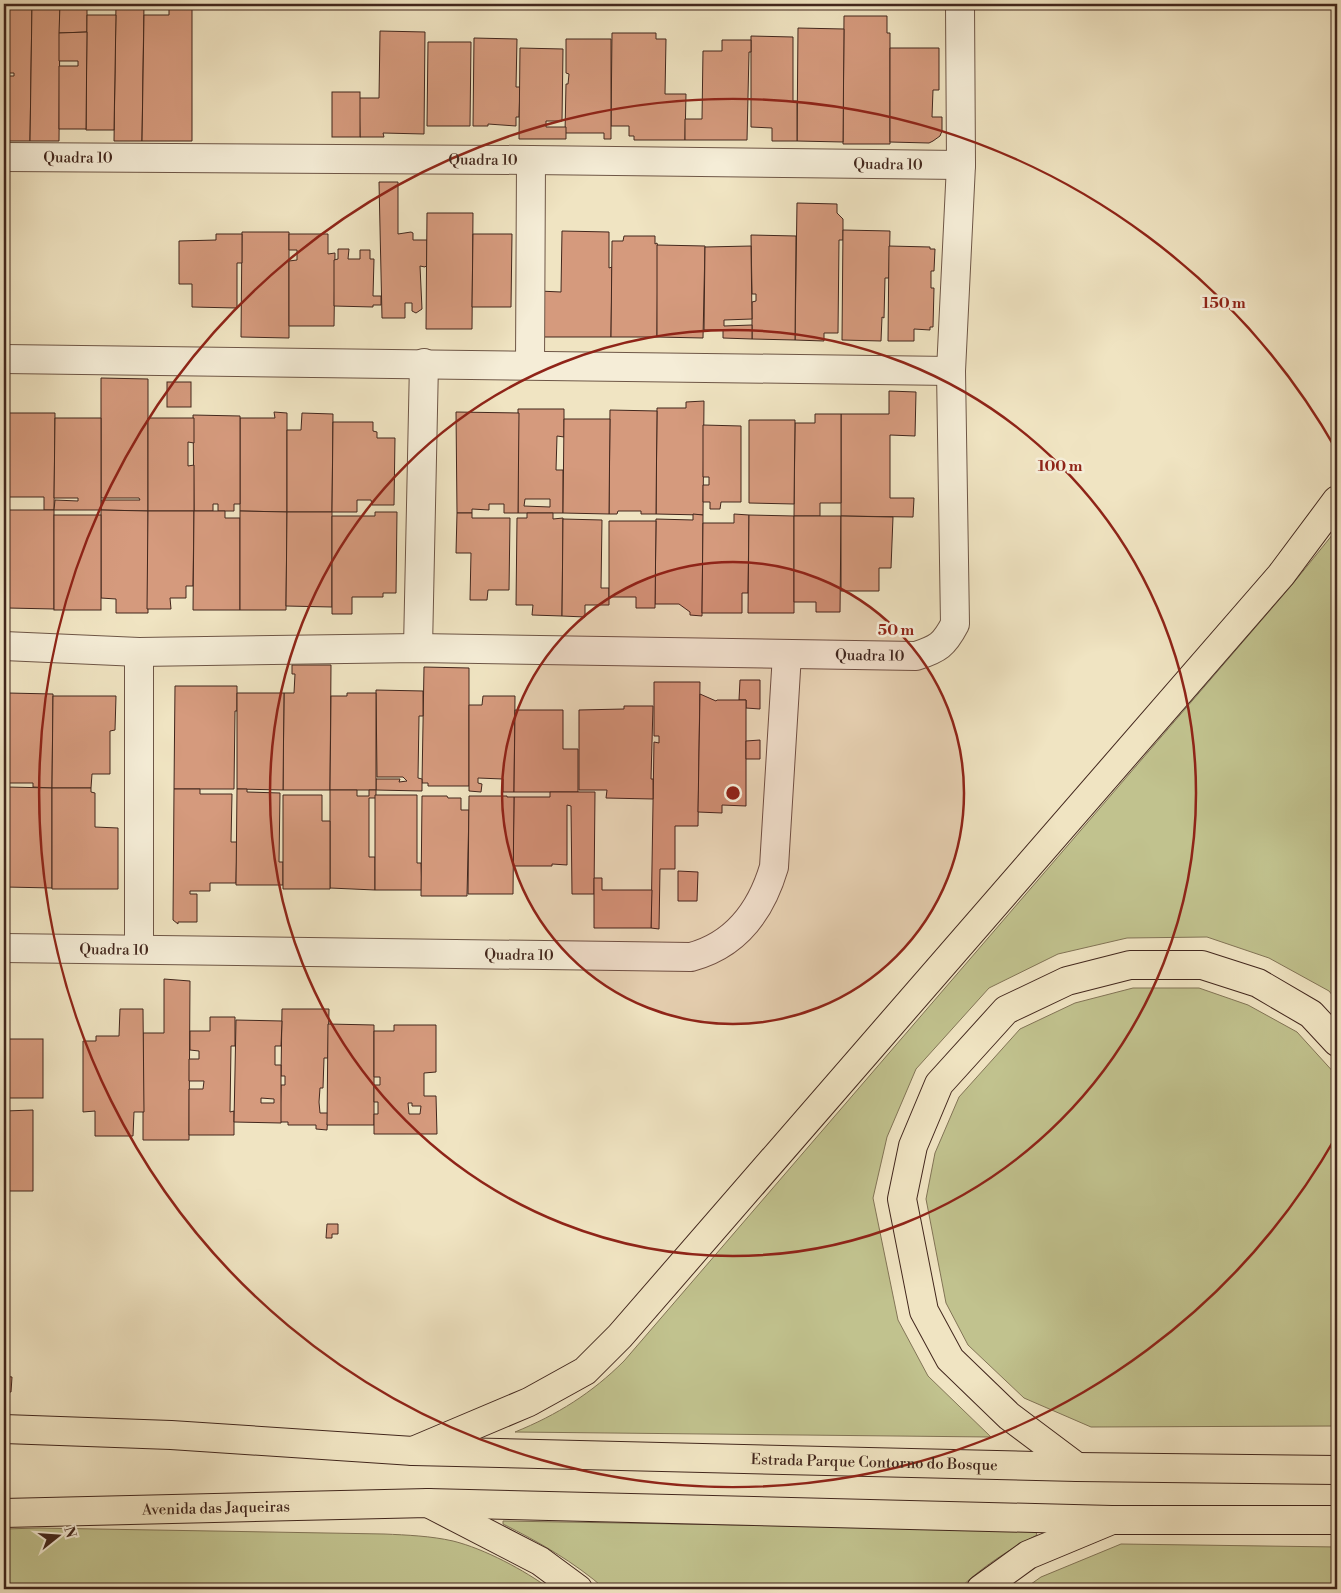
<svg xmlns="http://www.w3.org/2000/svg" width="1341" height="1593" font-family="'Libre Bodoni',serif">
<rect width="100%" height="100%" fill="#f0e4c2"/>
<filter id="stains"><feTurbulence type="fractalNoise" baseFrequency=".004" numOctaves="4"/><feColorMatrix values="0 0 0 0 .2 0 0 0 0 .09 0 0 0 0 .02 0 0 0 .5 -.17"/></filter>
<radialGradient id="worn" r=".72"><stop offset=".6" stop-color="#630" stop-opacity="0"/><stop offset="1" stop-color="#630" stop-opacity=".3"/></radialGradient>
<g fill="#c1c28e" stroke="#827456">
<path d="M1337,529V1001L1329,991L1269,958L1207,937L1127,938L1058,954L989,988L916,1069L887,1137L873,1198L898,1320L928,1376L991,1437L515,1432C557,1415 592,1393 624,1361L1291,586Z"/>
<path d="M1133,988H1199L1248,1005L1297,1032L1337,1076V1426L1091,1427L1024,1398L968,1345L946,1303L926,1199L935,1153L959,1097L1020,1029L1075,1003Z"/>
<path d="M503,1521L1035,1530L1037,1535C1008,1550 982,1567 959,1589H605C574,1562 539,1542 503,1524Z"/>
<path d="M39,1528L384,1534C407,1535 431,1536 453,1541C485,1549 524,1570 550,1589H4V1529Z"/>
<path d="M1121,1544L1337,1547V1589H1024L1041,1577Z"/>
</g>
<g fill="#d59a7d" stroke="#42271d" fill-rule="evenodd">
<path d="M4,4L5,141H4Z"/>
<path d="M4,4H32L30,141H5L4,76H14V73H4Z"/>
<path d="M32,4H60L59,141H30Z"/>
<path d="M60,4H87V32L59,33Z"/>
<path d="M116,4H144L142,141H114Z"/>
<path d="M169,4H192V141H142L144,15H169Z"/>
<path d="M87,15H116L114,130H86Z"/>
<path d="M844,16H887V33H890V144H843Z"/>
<path d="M798,28L844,29L843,142L797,141Z"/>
<path d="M380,31L425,32L424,134L383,133L384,137H360L359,98H379Z"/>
<path d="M87,32L86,129H59V66H78V61H59V33Z"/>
<path d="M612,33H656V39H666L665,94H686L685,140H634V136H629V126H611Z"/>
<path d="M751,36L793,37V101H797V141H772V128L751,127Z"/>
<path d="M474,38L517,39L516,87H520L519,117H516V126L488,124V126H473Z"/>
<path d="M566,39H611V139H604V133H565L566,84H568L569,74L566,73Z"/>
<path d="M722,40H751V52H749L747,140H685V119H702L703,51H722Z"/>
<path d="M428,42H471L470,126H427Z"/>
<path d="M520,48L563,49L562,121H546V127H566V139H519Z"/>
<path d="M890,48H939V90H933L932,117H942V131L940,136L933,141L929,143L890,142Z"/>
<rect x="332" y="92" width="28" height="45"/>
<path d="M379,182H398V234L411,232L413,233V240H427V265L425,267L420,266L422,309L416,313L412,311V303H405V318H382Z"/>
<path d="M797,203L837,204V213L843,219V240H839L838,333H824V341L795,340Z"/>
<path d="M427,213H473L472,329H426Z"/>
<path d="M843,230L890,231L889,278H885L884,318L882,317L881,341L842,340Z"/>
<path d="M562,231L609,232V268L612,267L611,337H541L539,291L561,292Z"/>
<path d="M242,232H289V338L241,337Z"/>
<path d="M216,234H242V263H237V308L192,307V284H179V241L216,240Z"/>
<path d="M289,234H328V254L335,253L334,326H289V261L297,260V250H289Z"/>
<path d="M473,234H512L511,307H472Z"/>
<path d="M751,235L796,236L795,340L752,339V302L756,301V294H752Z"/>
<path d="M624,236H655V244L657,243L658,248L657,337H611L612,241H623Z"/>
<path d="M657,245L705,246L703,338L657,337Z"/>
<path d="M751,246L752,319L724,320V326L752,325V339L723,338V330H704L705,247Z"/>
<path d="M889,246L930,247V249H935L934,271H931V288H934L933,327H930V330L914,329V341H888Z"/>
<path d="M338,249H349L348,259H360V250H370V259H374L373,296H381V305H373V307L334,306V260L338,259Z"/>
<path d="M101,378L148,379V511L101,510V500H140L139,498H101Z"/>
<rect x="167" y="382" width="24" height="25"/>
<path d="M889,391L916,392L915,436L890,435V498H914L913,517L841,516V414H889Z"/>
<path d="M704,401L703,515L656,514L657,408H686V402Z"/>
<path d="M518,409H564V437L557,436L556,470H563V513H518ZM525,499H550V507L524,506Z"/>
<path d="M610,410L657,411L656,514H641V511H618L617,514H609Z"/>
<path d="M274,412L287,413V512L240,511V418H275Z"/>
<path d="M456,412L519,413L518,513H504V504H489V510L472,509V513H457Z"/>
<path d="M9,413H55L54,510H44V497H8Z"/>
<path d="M302,413L333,414L332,512H287V430H301Z"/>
<path d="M4,414H9L8,510H4Z"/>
<path d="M815,414H841V503H820V516H794L795,423H815Z"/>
<path d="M193,415L240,416V504H234V511H218V504H213V511H194Z"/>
<path d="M55,418H101V510H54L55,500L78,501V498H54Z"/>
<path d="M148,418H194V443L188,442V466L194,465V511H148Z"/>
<path d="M564,419H610L609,514L563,513Z"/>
<path d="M749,420H795L794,504L749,503Z"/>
<path d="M333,422H373V431L377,432V438H395L394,505H372L371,500H357V512H332Z"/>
<path d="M703,425L741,426V502H721L720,509H710V502H703V485H709V477H703Z"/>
<rect x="4" y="510" width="4" height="7"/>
<path d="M8,510H54V609L8,608Z"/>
<path d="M101,510L148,511V613H116V599L101,598Z"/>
<path d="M148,511H194L193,586H186V598H170L171,609H147Z"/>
<path d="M194,511H225V518H240V610H193Z"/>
<path d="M240,511L287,512L286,610H240Z"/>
<path d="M287,512H332V607L286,606Z"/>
<path d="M375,512H397L396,593H383V597H352V614H332V516H375Z"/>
<path d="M457,513H472V518H510L509,590H488L487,600H470L471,553H456Z"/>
<path d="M527,513H553V519L563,518L562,616L532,615L533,605H516L517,518H527Z"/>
<path d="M693,514L703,515L702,616L690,615V612L679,604H655L656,519L693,520Z"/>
<path d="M734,514L749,515L748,593H742V613H702L703,523H734Z"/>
<rect x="54" y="515" width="47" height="95"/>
<path d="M749,515L794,516V613H748Z"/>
<path d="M794,516H841L840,612H816V602H794Z"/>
<path d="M841,516L893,517L891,568H879V591H841Z"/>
<path d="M563,519L602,520L601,588H609V605H585V617L562,616Z"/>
<path d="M609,521H656L655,608H636V597H609Z"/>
<rect x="4" y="527" width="4" height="43"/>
<rect x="4" y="578" width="4" height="25"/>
<path d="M292,665H331L330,790H283L284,693H294L295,674H292Z"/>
<path d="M424,667L469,668V786H428V783H422Z"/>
<path d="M740,680H760V709L746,708V700H739Z"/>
<path d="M654,682H700L698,826H675V869H660L659,929L651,928L654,742L659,743V736H654Z"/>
<path d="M175,686H237V711H235L234,789H174Z"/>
<path d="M4,688H8L7,717H4Z"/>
<path d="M376,690L423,691V716H419L418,778L422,779V791L376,790V779H400L399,782L407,781L403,777H377Z"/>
<path d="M8,693L53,694L52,788L33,787V783H7Z"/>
<path d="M237,693H284L283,790L237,789Z"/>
<path d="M347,693H376V790H330L331,696H347Z"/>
<path d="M700,694L716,701L717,700H746V806L722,805V813L698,812Z"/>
<path d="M53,696H116L115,730L110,731V774H92L91,788H52Z"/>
<path d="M483,696H515L514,792H503V779L478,778V783L482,784L481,792L469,791V705H482Z"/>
<path d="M624,706H653L651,779H653V799L606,798L607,790H579V710L624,709Z"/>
<path d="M515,710H563V749H578V792H514Z"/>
<path d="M760,740V759H746V741Z"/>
<rect x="4" y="746" width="3" height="28"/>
<path d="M7,787L52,788V888L6,887Z"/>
<path d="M52,788H91V792L95,793V827L118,828V889H52Z"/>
<path d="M174,789H200V794H232L231,842H237L236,883H210V891H190V894H197V922H178V924L173,920Z"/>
<path d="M237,789H247V792L280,793L279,862H283V885H236Z"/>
<path d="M330,790H357V796H369V790H376V798H369V857H375V890L330,888Z"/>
<rect x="4" y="791" width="3" height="97"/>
<path d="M550,792H595L594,894H572L571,806L567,805V865L552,864V866H513L514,797H550Z"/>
<path d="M283,795H322V821H330V889H283Z"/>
<path d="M375,795H417V863H421L422,890H375Z"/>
<path d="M422,796H447L448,798H461V810H469L467,896H421Z"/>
<path d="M469,796H507V797H514L513,894H468Z"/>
<path d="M678,871L698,872L697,901H678Z"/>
<path d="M594,878H602V890H652L651,928H594Z"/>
<path d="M164,979L190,981L189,1140H143V1033H164Z"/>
<path d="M120,1009H143L144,1112H134L133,1136H95V1111L83,1112V1041H96V1036H119Z"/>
<path d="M282,1009H329L328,1058H324L323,1088H320L319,1102L320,1113H328L327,1130L316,1129V1125H288V1122H280L281,1085H285V1076H281Z"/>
<rect x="4" y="1013" width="1" height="44"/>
<path d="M210,1017H235V1046H231L230,1112L234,1111V1135H189V1089H203L204,1081H189V1059H199V1051L190,1050V1031H210Z"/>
<path d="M236,1020L282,1021L281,1046H275V1065H281V1123L234,1122ZM261,1098L274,1099V1103H261Z"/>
<path d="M328,1024L374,1025V1125H327Z"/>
<path d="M394,1025H436V1072L424,1073V1096H436L437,1134H374V1114H378V1102H374V1085H380V1077H374V1031H394ZM408,1103H412V1106H421L420,1114H409Z"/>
<rect x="5" y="1039" width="38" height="59"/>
<path d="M5,1067V1132H4Z"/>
<path d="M33,1110V1191H5V1111Z"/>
<path d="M327,1224H338V1234H332V1238H326Z"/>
<path d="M4,1376L12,1377L11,1392H4Z"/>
</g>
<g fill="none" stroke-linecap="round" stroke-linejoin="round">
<g stroke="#6e5646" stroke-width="30">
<g id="minor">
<path id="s1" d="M4,157L531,160L961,165"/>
<path d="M4,359L951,371"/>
<path d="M530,365L531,160"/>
<path id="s2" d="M4,646L139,652L418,648L916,656C938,649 944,645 955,624L951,371L961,165L960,4"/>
<path d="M418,648L424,363"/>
<path id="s3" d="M4,948L691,957C736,945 761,911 774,867L787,654"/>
<path d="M139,949V652"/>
</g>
</g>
<g stroke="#42271d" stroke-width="30">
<g id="major">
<path id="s4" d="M4,1429L171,1435L413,1451L1077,1467L1337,1470"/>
<path id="s5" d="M4,1513L428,1503L1112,1520H1337"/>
</g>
</g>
<g stroke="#42271d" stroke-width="30">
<g id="highway">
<path d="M413,1451L529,1402L585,1371L620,1336L1281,575L1337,500"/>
<path d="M1077,1467L1009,1416L950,1359L924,1311L902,1199L913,1146L939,1084L1006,1010L1067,981L1130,965H1202L1258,983L1311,1014L1337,1042"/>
<path d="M428,1503L540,1561L578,1589"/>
<path d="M981,1589L1028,1555L1112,1520"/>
</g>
</g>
<use href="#minor" stroke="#f5edd7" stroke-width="28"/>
<use href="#major" stroke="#f0e4c2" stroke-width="28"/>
<use href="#highway" stroke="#f0e4c2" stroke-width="28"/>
</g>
<circle cx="733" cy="793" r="231" fill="#8f2418" fill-opacity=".12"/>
<g fill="none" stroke="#8f2418" stroke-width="2.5">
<circle cx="733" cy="793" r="231"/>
<circle cx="733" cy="793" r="463"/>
<path d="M1337 1135A694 694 0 1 1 1337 451"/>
</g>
<g text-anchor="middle" stroke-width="5" stroke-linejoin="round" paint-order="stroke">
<g font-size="15" fill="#42271d" stroke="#f5edd7">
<text dy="5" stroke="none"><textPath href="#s1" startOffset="74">Quadra 10</textPath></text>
<text dy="5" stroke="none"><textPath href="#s1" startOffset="479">Quadra 10</textPath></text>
<text dy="5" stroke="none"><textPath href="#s1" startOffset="884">Quadra 10</textPath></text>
<text dy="5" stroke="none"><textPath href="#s2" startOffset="866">Quadra 10</textPath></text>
<text dy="5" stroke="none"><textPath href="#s3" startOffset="110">Quadra 10</textPath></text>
<text dy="5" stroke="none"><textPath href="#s3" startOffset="515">Quadra 10</textPath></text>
<text dy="5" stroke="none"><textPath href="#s4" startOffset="871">Estrada Parque Contorno do Bosque</textPath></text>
<text dy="5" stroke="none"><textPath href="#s5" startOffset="212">Avenida das Jaqueiras</textPath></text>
</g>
</g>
<circle cx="733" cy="793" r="8" fill="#8f2418" stroke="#f5edd7" stroke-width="2.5"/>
<g font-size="15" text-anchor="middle" font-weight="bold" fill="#8f2418" stroke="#f5edd7" stroke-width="5" stroke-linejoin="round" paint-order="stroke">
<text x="1224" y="308">150 m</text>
<text x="1060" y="471">100 m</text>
<text x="896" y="635">50 m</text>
</g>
<rect width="1341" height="1593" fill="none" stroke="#f0e4c2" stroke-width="20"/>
<rect x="5" y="5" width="1331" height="1583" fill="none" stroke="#42271d" stroke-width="2.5"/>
<rect x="10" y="10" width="1321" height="1573" fill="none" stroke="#42271d"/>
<g transform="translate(58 1536) rotate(73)" stroke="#f5edd7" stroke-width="4" paint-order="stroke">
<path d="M0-4L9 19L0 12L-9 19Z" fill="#42271d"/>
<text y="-8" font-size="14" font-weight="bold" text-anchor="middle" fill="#42271d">N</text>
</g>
<rect width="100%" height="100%" filter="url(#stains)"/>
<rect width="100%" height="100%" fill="url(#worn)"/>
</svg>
